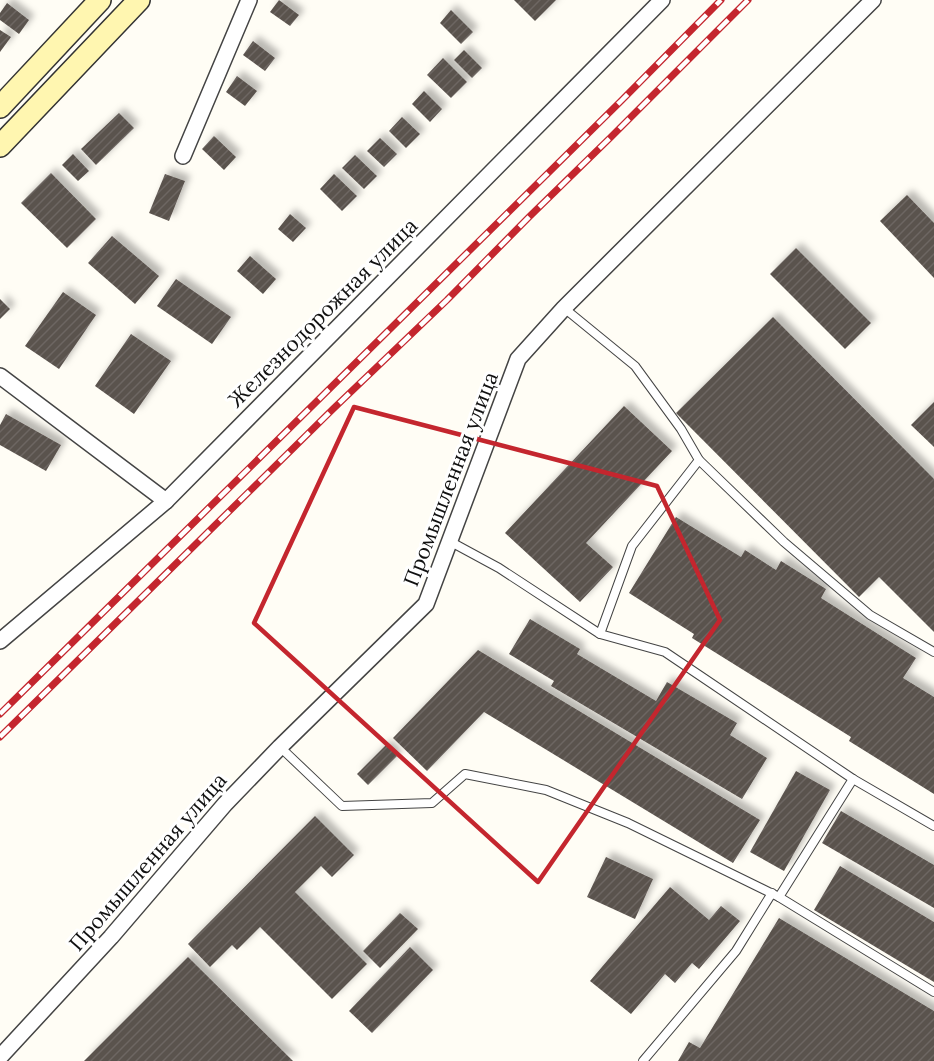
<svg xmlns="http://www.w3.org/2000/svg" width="934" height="1061" font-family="Lora,serif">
<defs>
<pattern id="building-hatch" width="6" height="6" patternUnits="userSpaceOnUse" patternTransform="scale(1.5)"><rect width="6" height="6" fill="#5a524d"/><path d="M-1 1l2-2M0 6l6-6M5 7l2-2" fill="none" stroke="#6d6662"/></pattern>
<filter id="shadow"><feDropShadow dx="5.5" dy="-5.5" stdDeviation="3" flood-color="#0004"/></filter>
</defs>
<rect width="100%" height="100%" fill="#fffdf5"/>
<g fill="url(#building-hatch)" filter="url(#shadow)">
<path d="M279,0L299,15L290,26L270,12Z"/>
<path d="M514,0H556L535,21Z"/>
<path d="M7,3L29,20L19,34L0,20V13Z"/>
<path d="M451,10L473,32L461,44L440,23Z"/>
<path d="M0,30L11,37L0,52Z"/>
<path d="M253,41L275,58L265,71L243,55Z"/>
<path d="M464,50L482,68L472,78L454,60Z"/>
<path d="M443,58L467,82L451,98L427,75Z"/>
<path d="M237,76L257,91L245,106L226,92Z"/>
<path d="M424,91L442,109L430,122L412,104Z"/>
<path d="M119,113L134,128L96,165L81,149Z"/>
<path d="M402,117L420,134L406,148L389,131Z"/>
<path d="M214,136L236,157L224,170L202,149Z"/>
<path d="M380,138L397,154L384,167L367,151Z"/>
<path d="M73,154L89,171L78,181L62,165Z"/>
<path d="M355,155L377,176L364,189L342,168Z"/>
<path d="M51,173L96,219L67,248L21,203Z"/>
<path d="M165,174L185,181L169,221L149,213Z"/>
<path d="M334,174L357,196L342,211L320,189Z"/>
<path d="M907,195L934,223V278L880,221Z"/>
<path d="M290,214L306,228L293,242L278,229Z"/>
<path d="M112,236L159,276L135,304L88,263Z"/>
<path d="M796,248L871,323L845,349L770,274Z"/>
<path d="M250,256L276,279L263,294L237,271Z"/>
<path d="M176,279L231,317L212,344L157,306Z"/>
<path d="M63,292L96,315L59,369L25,346Z"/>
<path d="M0,299L10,309L0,319Z"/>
<path d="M773,317L934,479V632L879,577L859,597L676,413Z"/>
<path d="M131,334L171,361L134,414L95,386Z"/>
<path d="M934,402V447L911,425Z"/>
<path d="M624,406L672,451L586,543L613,567L580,602L505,533Z"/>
<path d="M6,414L61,445L46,471L0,445V425Z"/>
<path d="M676,517L741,557L745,550L776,570L781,561L826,589L821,598L916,658L903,678L934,697V794L849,741L851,737L692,638L694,634L629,593Z"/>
<path d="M530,619L580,649L577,654L656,701L667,682L737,723L730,735L767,758L742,799L551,686L554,681L509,654Z"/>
<path d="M478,650L760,820L733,863L484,712L427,771L393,738Z"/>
<path d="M386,745L397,756L368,785L357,774Z"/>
<path d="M796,771L830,790L784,871L750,852Z"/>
<path d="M841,811L934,865V908L822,843Z"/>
<path d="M315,816L354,855L332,877L321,866L295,892L367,964L332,999L260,927L237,950L232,945L210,967L188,944Z"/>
<path d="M606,857L653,879L635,919L587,897Z"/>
<path d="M840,866L934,922V982L814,910Z"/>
<path d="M670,887L709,920L721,906L740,921L699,969L692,963L675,983L665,974L631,1014L590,981Z"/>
<path d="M400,913L418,929L380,968L363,951Z"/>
<path d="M779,918L934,1011V1061H678L689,1042L700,1048Z"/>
<path d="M410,947L433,970L372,1033L349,1011Z"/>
<path d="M188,957L293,1061H84Z"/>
</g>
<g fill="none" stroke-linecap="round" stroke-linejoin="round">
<g stroke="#444" stroke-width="10">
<g id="lane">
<path d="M564,308L635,366L681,429L699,460L632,546L600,634"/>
<path d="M699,460L784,542L870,615L934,652"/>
<path d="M451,542L499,568L600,634L665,652L853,779L934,826"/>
<path d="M280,747L342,806L432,803L465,774L546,790L628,823L779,897L934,992"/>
<path d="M779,897L853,779"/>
<path d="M643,1061L736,951L772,893"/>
</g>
</g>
<g stroke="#444" stroke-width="18">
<g id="street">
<path d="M183,156L249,0"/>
<path d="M0,376L166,501"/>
<path d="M0,641L166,501L662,0"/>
<path d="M0,1057L111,937L225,804L280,747L426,604L518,359L564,308L873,0"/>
</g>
</g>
<g stroke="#333" stroke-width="24">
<g id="secondary">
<path d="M0,107L100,0"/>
<path d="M0,146L139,0"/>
</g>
</g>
<use href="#lane" stroke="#fff" stroke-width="8"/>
<use href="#street" stroke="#fff" stroke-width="15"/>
<use href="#secondary" stroke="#fff6b0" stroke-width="21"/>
<g stroke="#c4262e" stroke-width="7">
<g id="rail">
<path d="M0,714L621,101L721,0"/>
<path d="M0,737L333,409L447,300L530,216L611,137L748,0"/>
</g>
</g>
<use href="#rail" stroke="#fff" stroke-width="4.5" stroke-dasharray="14" stroke-linecap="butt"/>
</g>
<path fill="none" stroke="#c4262e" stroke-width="4.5" stroke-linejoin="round" d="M354,407L657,486L720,620L538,882L254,623Z"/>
<g text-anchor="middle" stroke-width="6" stroke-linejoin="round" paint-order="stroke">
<g font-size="21" fill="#111" stroke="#fff">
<text transform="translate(323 313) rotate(-45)" y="7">Железнодорожная улица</text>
<text transform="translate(451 479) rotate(-69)" y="7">Промышленная улица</text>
<text transform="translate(148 862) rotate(-49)" y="7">Промышленная улица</text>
</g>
</g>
</svg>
